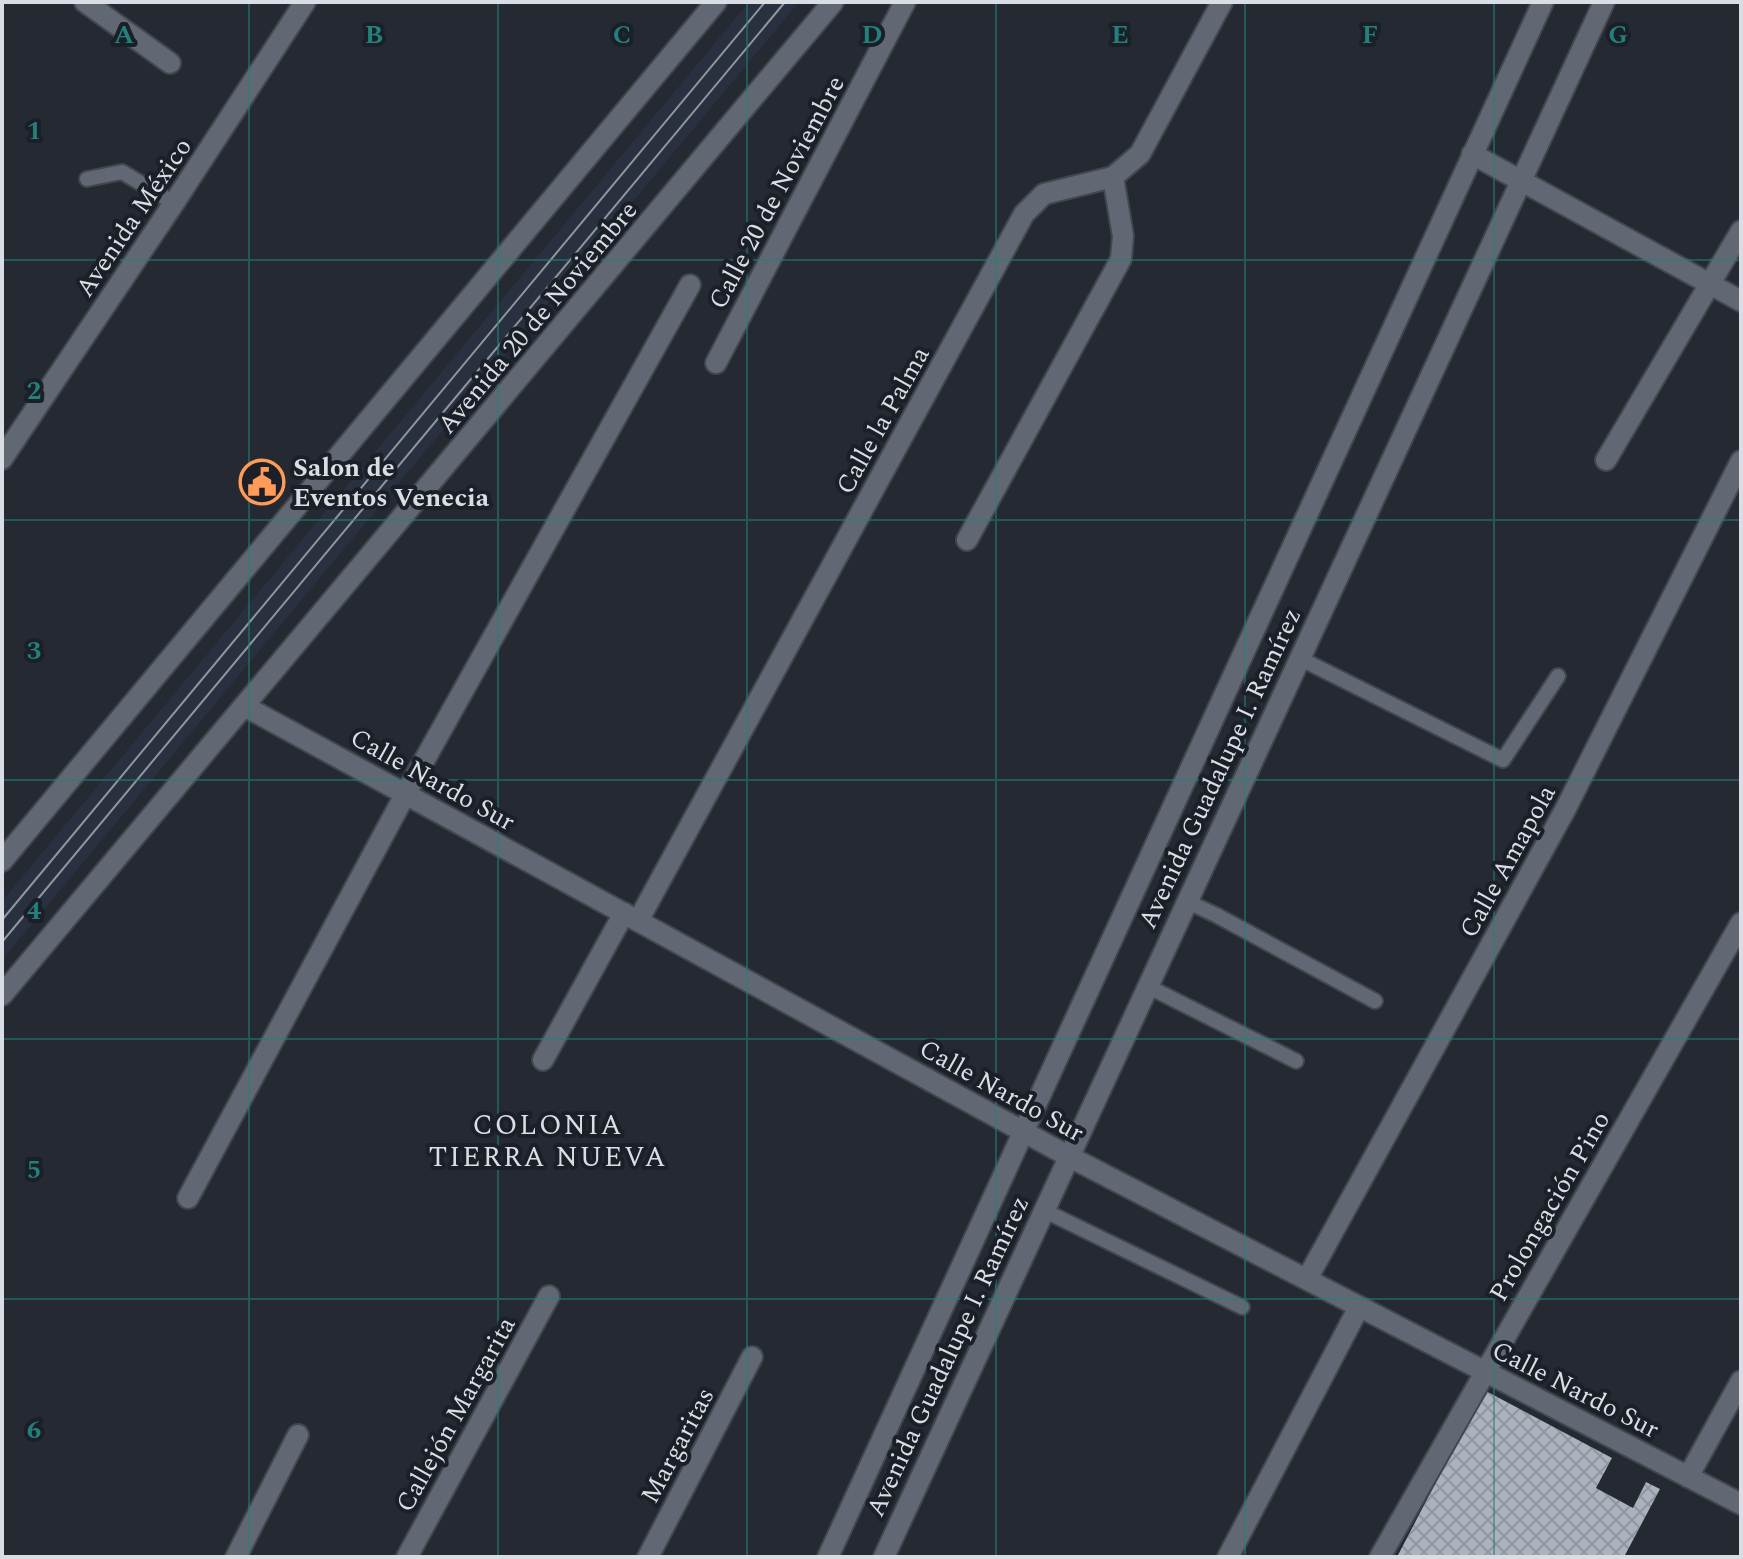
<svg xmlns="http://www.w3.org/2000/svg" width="1743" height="1559" font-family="Spectral,serif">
<defs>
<pattern id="building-cross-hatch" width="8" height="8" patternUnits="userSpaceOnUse" patternTransform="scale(2)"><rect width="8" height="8" fill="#abb2be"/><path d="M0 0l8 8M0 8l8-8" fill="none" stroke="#9096a0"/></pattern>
</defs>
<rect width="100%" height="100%" fill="#242932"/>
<path fill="#293140" d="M749,2H799L2,960V901Z"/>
<path fill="url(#building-cross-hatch)" d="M1484,1390L1612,1458L1596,1488L1633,1508L1646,1482L1660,1489L1624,1557H1397Z"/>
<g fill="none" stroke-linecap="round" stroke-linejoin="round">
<g stroke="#42474f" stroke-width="18">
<g id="lane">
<path d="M87,179L122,172L174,203"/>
<path d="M1299,658L1503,760L1558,676"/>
<path d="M1186,901L1216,915L1375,1001"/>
<path d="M1147,986L1296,1061"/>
<path d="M1043,1210L1242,1307"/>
</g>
</g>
<g stroke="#42474f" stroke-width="24">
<g id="street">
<path d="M85,2L170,63"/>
<path d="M1472,154L1741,301"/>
<path d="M716,363L905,2"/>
<path d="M2,459L174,203L305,2"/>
<path d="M1606,460L1741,231"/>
<path d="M967,540L1121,259L1123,236L1113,177"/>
<path d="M246,707L1068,1156L1741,1504"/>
<path d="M638,921L1024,214L1044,194L1113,177L1140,154L1222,2"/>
<path d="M543,1060L624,913"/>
<path d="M188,1198L406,793L690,285"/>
<path d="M1307,1279L1565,810L1741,461"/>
<path d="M1688,1477L1741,1381"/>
<path d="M236,1557L298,1435"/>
<path d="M407,1557L549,1296"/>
<path d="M648,1557L752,1357"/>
<path d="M1228,1557L1359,1307"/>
<path d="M1380,1557L1741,923"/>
</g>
</g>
<g stroke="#42474f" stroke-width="24">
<g id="secondary">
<path d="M2,861L716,2"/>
<path d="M2,995L833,2"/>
<path d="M828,1557L1543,2"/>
<path d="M884,1557L1604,2"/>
</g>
</g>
<use href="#lane" stroke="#626873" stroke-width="14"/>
<use href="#street" stroke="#626873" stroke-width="20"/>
<use href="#secondary" stroke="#626873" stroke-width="20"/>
<g stroke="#91969d" stroke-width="2">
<path d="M2,920L765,2"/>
<path d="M2,942L785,2"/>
</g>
</g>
<path fill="none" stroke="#23807a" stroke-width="2" stroke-opacity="0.55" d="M249,2V1557M498,2V1557M747,2V1557M996,2V1557M1245,2V1557M1494,2V1557M2,260H1741M2,520H1741M2,780H1741M2,1039H1741M2,1299H1741"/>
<defs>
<g id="civic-ring" transform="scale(2.3)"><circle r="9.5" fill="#1a1f28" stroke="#fe9b59" stroke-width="1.5"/><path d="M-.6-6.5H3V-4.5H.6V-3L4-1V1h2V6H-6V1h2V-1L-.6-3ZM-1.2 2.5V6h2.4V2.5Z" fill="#fe9b59"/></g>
</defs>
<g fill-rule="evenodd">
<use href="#civic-ring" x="262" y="482"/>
</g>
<g text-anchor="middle" stroke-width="8" stroke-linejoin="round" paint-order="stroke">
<g font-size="26" fill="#dadee4" stroke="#1a1f28">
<text transform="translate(776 192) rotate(-62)" y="9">Calle 20 de Noviembre</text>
<text transform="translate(133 217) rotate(-56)" y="9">Avenida México</text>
<text transform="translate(537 317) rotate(-50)" y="9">Avenida 20 de Noviembre</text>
<text transform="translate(882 420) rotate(-61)" y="9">Calle la Palma</text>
<text transform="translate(1219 768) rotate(-65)" y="9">Avenida Guadalupe I. Ramírez</text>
<text transform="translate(433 779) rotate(29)" y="9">Calle Nardo Sur</text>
<text transform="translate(1507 861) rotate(-61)" y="9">Calle Amapola</text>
<text transform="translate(1002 1090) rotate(29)" y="9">Calle Nardo Sur</text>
<text transform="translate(1549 1206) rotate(-60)" y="9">Prolongación Pino</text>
<text transform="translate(947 1356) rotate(-65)" y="9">Avenida Guadalupe I. Ramírez</text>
<text transform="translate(1576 1389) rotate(27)" y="9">Calle Nardo Sur</text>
<text transform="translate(455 1414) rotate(-61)" y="9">Callejón Margarita</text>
<text transform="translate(677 1445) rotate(-62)" y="9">Margaritas</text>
</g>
<g font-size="26" font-weight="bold" fill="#dadee4" stroke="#1a1f28" text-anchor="start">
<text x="293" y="476">Salon de<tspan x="293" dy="30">Eventos Venecia</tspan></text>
</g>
<g font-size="28" letter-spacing="2" fill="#dadee4" stroke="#1a1f28">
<text x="548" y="1134">COLONIA<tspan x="548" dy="32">TIERRA NUEVA</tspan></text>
</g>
</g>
<g font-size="26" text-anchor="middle" font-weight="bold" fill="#23807a" stroke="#1a1f28" stroke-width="8" stroke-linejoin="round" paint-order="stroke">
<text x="124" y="43">A</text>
<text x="374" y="43">B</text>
<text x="622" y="43">C</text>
<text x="872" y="43">D</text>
<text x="1120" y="43">E</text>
<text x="1370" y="43">F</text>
<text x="1618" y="43">G</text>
<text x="34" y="139">1</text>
<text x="34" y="399">2</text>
<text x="34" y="659">3</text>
<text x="34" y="919">4</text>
<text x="34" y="1178">5</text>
<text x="34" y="1438">6</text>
</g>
<rect width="1743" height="1559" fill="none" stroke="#dadee4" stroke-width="8"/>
</svg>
